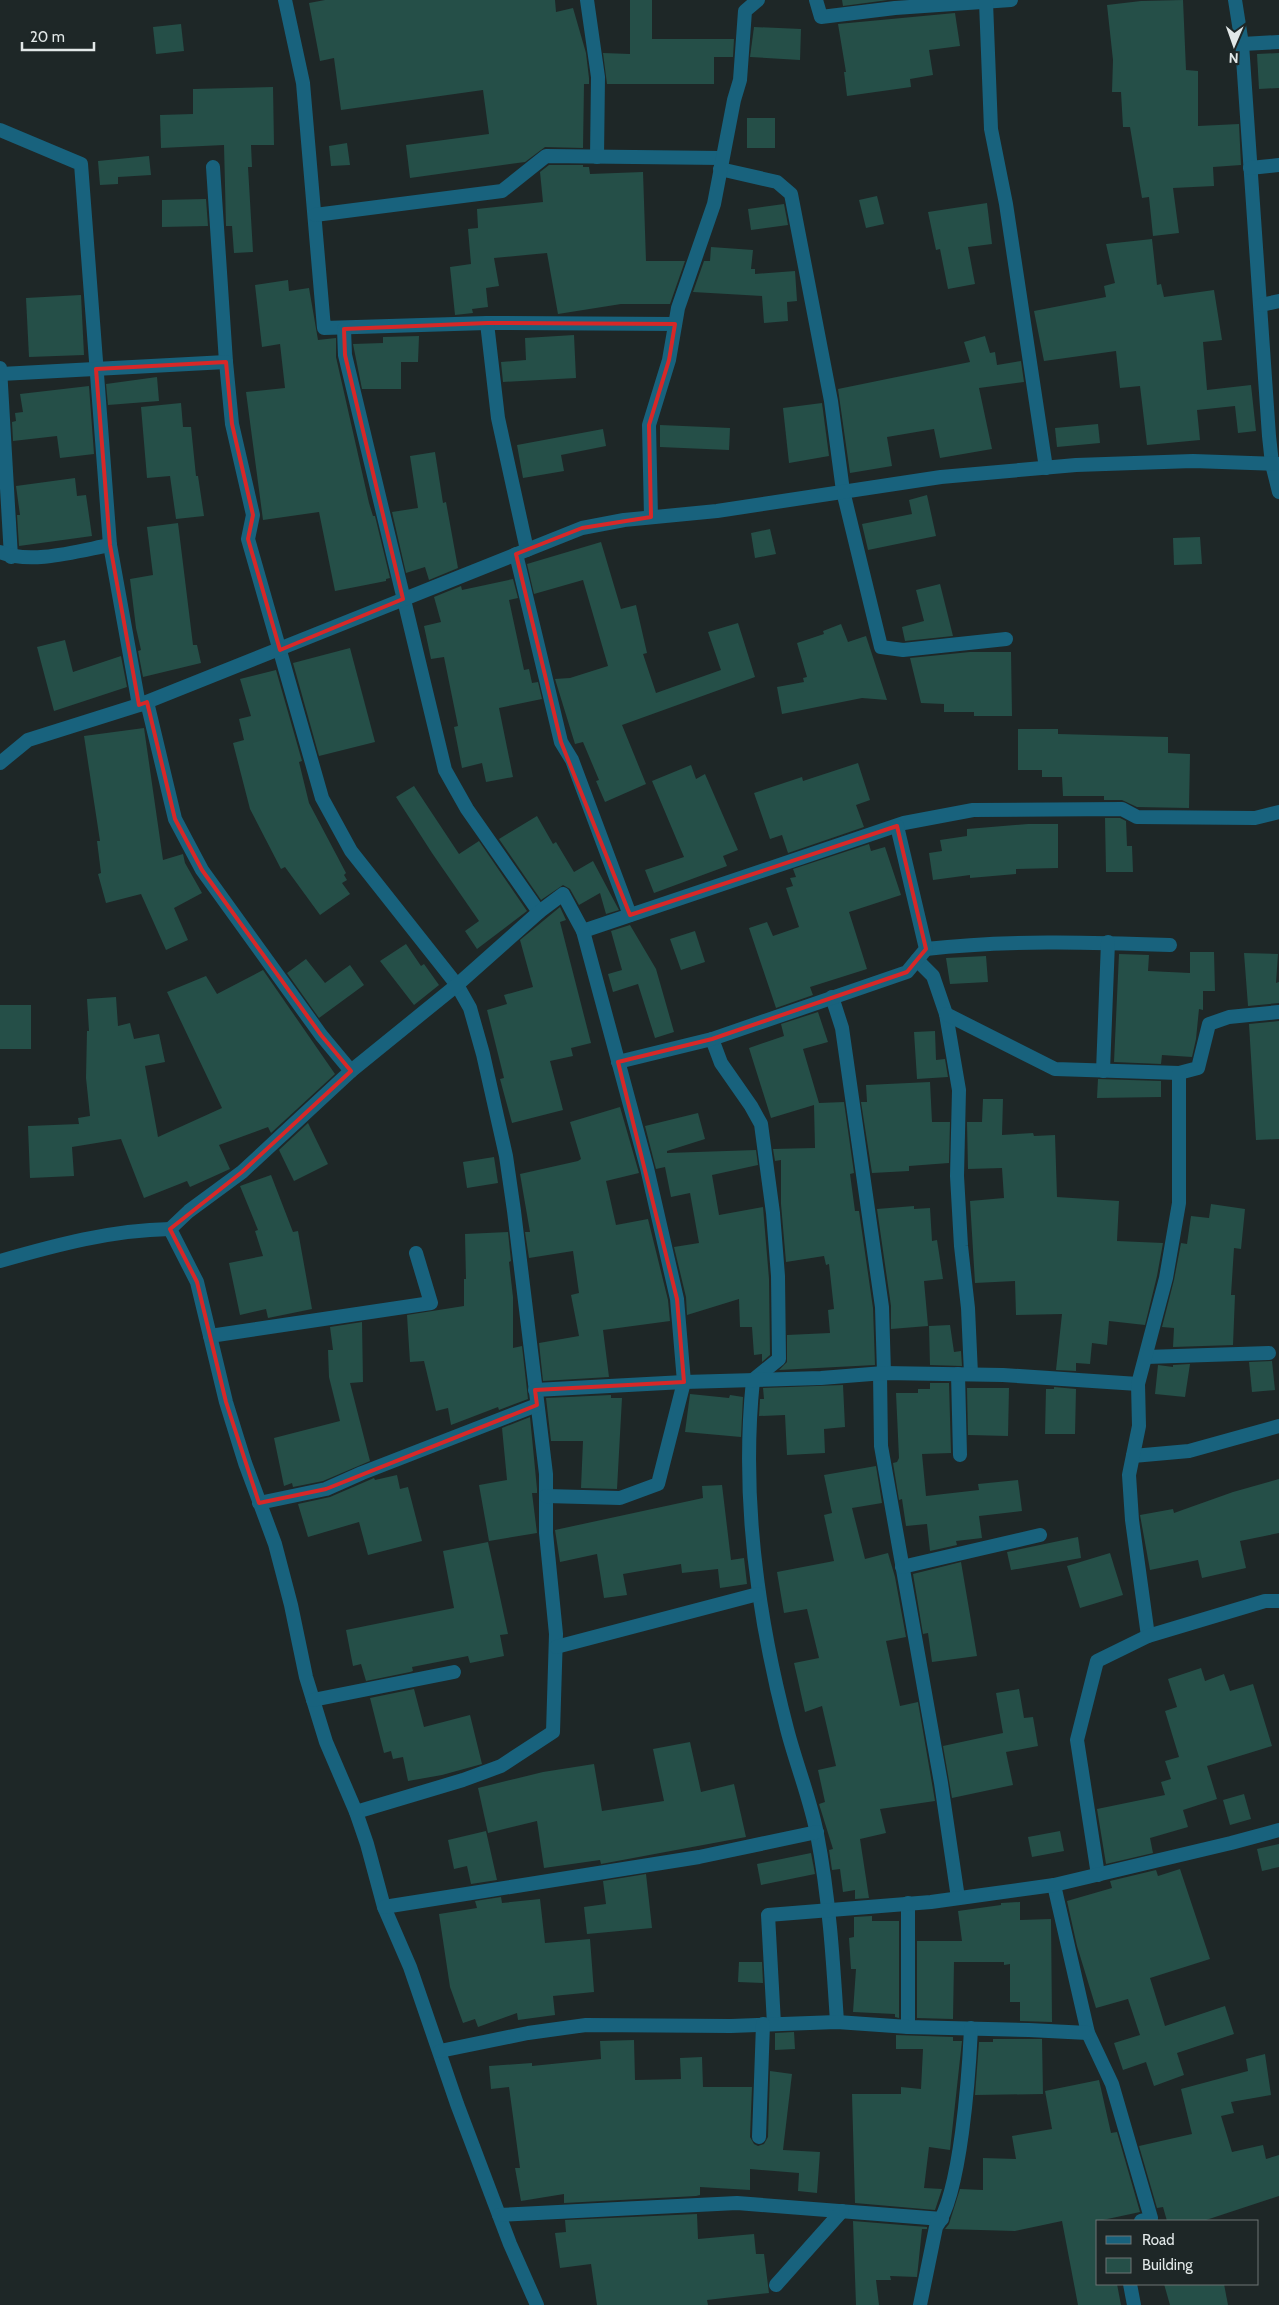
<svg xmlns="http://www.w3.org/2000/svg" width="1279" height="2305" font-family="Cabin,sans-serif">
<rect width="100%" height="100%" fill="#1e2727"/>
<g fill="#254f48">
<path d="M325,0H555L556,12L573,8L586,53L589,78V84H584L583,148L545,147L525,162L410,178L406,145L489,134L483,90L341,110L334,58L320,61L309,3Z"/>
<path d="M630,0H652V39H734L733,57H714V84H607L603,53L630,54Z"/>
<path d="M842,0H888L843,6Z"/>
<path d="M1183,0L1186,70L1198,71V126L1239,124L1241,165L1213,167L1214,186L1173,188L1179,233L1153,236L1149,197L1142,198L1130,127H1123L1121,92H1112L1113,60L1107,5L1141,1Z"/>
<path d="M955,13L960,46L929,50L933,75L910,79L911,87L847,96L844,72H846L838,24Z"/>
<path d="M181,24L184,51L156,54L153,27Z"/>
<path d="M754,27L801,29L800,60L750,57Z"/>
<path d="M1279,53V88L1259,89L1257,54Z"/>
<path d="M273,87L274,145H251L252,167H248L253,252L234,253L232,226H226L224,145L161,148L160,115L193,114V89Z"/>
<rect x="747" y="118" width="28" height="30"/>
<path d="M347,143L350,165L331,166L329,146Z"/>
<path d="M149,156L151,175L118,177V184L100,185L98,161Z"/>
<path d="M549,165H583V167H589L590,174L643,172L646,261H685L670,304H621L558,314L547,253L494,258L499,286L486,288L488,307L472,309L473,313L455,315L450,267L471,264L468,229L478,228L477,209L543,202L540,172Z"/>
<path d="M877,196L884,224L866,228L859,200Z"/>
<path d="M206,199L208,226L162,227V200Z"/>
<path d="M987,203L992,244L968,247L975,284L948,289L940,249L936,250L928,212Z"/>
<path d="M784,204L788,225L751,230L748,209Z"/>
<path d="M1152,239L1157,285L1161,284L1164,297L1214,290L1222,340L1203,342L1207,390L1251,385L1256,431L1238,433L1235,406L1197,410L1200,440L1147,445L1140,386L1120,388L1116,351L1044,361L1034,311L1106,297L1104,286L1115,283L1106,244Z"/>
<path d="M711,247L753,250L751,269H755V274L795,271L797,301L787,302L788,321L764,323L762,296L693,292L704,261H710Z"/>
<path d="M288,280L289,291L309,288L318,340L336,338V357L369,503L373,516H375L390,578L386,579V581L335,591L319,512L263,520L246,392L285,388L280,344L262,347L255,285Z"/>
<path d="M81,295L84,355L29,357L26,298Z"/>
<path d="M574,335L576,378L503,382L501,362L526,360L525,338Z"/>
<path d="M419,336L418,362H401V389H362L353,344L383,343V337Z"/>
<path d="M985,336L990,353L995,352L997,365L1021,361L1024,382L979,388L992,449L940,458L934,429L887,437L892,466L850,473L838,389L970,362L964,342Z"/>
<path d="M157,377L159,401L108,405L106,384Z"/>
<path d="M89,386L94,454L60,458L57,436L13,441L12,422L16,421L15,413L23,412L20,394Z"/>
<path d="M181,403L183,427H191L196,476H198L204,516L176,519L170,476L147,478L141,407Z"/>
<path d="M822,403L829,456L789,463L783,408Z"/>
<path d="M1098,424L1100,443L1057,447L1055,428Z"/>
<path d="M660,425L730,428L729,450L660,447Z"/>
<path d="M603,429L606,446L561,455L564,471L523,478L517,445Z"/>
<path d="M435,452L443,503L446,502L458,568L429,580L425,567L406,573L392,512L418,508L410,456Z"/>
<path d="M75,478L77,496L86,495L92,536L19,546L17,515H20L16,486Z"/>
<path d="M927,495L936,536L868,550L862,524L912,514L909,500Z"/>
<path d="M178,523L193,645H197L201,663L143,677L138,651L141,650L136,628L130,579L153,575L147,527Z"/>
<path d="M770,529L776,554L755,558L751,533Z"/>
<path d="M1200,537L1202,564L1174,565L1173,538Z"/>
<path d="M601,542L621,609L636,605L647,653L643,654L656,693L721,670L708,632L738,623L755,677L622,725L646,784L605,802L596,781L599,780L583,742L575,744L555,679L570,678L608,666L583,580L534,594L527,564Z"/>
<path d="M513,579L518,598L509,600L524,670L529,669L532,683L538,682L542,699L499,708L513,777L486,782L482,763L462,768L454,727L458,726L444,657L431,659L424,626L441,622L434,597L461,586L462,590Z"/>
<path d="M940,584L953,636L905,641L902,627L924,621L916,590Z"/>
<path d="M841,624L848,642L866,636L887,700L862,698L782,714L777,687L804,682L803,678L807,677L797,643L824,634L823,631Z"/>
<path d="M65,640L73,672L121,656L127,687L54,711L37,647Z"/>
<path d="M350,648L375,742L319,756L293,663Z"/>
<path d="M970,652H1011L1012,716H974V712H944V704L921,703L910,658Z"/>
<path d="M276,670L302,761L299,762L309,803L346,873L344,875L347,880L342,883L350,894L320,915L285,867L281,869L250,809L233,743L244,740L239,719L251,716L240,679Z"/>
<path d="M144,728L163,860L183,854L185,863L202,893L174,908L188,940L166,950L141,894L106,903L98,874L101,873L97,841H100L84,736Z"/>
<path d="M1018,729H1058V734L1168,737V753L1190,754L1189,808L1137,807L1122,800H1104V796H1063L1062,777H1042V770H1018Z"/>
<path d="M858,763L870,800L856,805L864,827L788,853L782,835L770,839L754,793L802,777L803,781Z"/>
<path d="M691,765L696,779L705,774L738,850L723,856L727,866L654,893L645,870L684,857L652,781Z"/>
<path d="M414,786L459,854L479,841L527,911L477,949L465,931L479,921L432,853L396,797Z"/>
<path d="M537,816L553,844L556,842L574,872L593,861L619,910L606,914L600,893L579,905L570,889L563,885L541,900L499,839Z"/>
<path d="M1105,818H1120L1126,821L1127,846H1132L1133,872H1106Z"/>
<path d="M1028,824H1058V868L1016,869V874L970,878V875L933,880L929,853L942,851L940,840L967,836V829Z"/>
<path d="M869,844L871,851L885,847L901,895L849,912L867,969L810,987L813,995L776,1008L749,928L767,922L773,936L799,927L786,888L793,886L790,878L796,877L793,869Z"/>
<path d="M560,907L566,920L560,922L591,1043L571,1048L573,1056L550,1061L563,1110L512,1123L500,1079L504,1078L487,1010L507,1004L504,995L533,987L520,940Z"/>
<path d="M630,925L656,969L674,1032L655,1038L638,984L613,992L608,974L622,970L611,931Z"/>
<path d="M695,931L705,962L681,970L670,939Z"/>
<path d="M406,944L421,966L424,964L439,985L414,1005L380,961Z"/>
<path d="M1190,952H1214L1215,991H1203V1010L1199,1009L1196,1039L1192,1057L1162,1055L1161,1064L1114,1062L1119,954L1149,955L1148,971L1190,973Z"/>
<path d="M1244,953L1278,954L1276,983L1279,982V1003L1248,1006Z"/>
<path d="M986,956L988,982L950,984L946,958Z"/>
<path d="M306,959L325,983L350,965L364,985L319,1018L287,973Z"/>
<path d="M263,970L335,1074L271,1133L268,1127L219,1145L230,1169L190,1187L187,1181L144,1198L121,1139L72,1147L74,1176L30,1178L28,1126L79,1124L78,1118L90,1116L86,1078L87,1031H89L87,999L116,997L118,1026L130,1023L134,1039L159,1034L165,1062L145,1066L158,1137L222,1108L167,992L206,976L217,994Z"/>
<rect x="0" y="1005" width="31" height="44"/>
<path d="M818,1012L828,1042L803,1049L819,1103L844,1102L854,1173L850,1174L855,1211H859L873,1308L875,1365L779,1370L787,1362V1335L830,1333L828,1310L834,1309L829,1264L826,1265L824,1256L786,1262L781,1204V1160L775,1161L773,1149L815,1148L814,1105L771,1118L749,1048L784,1036L781,1024Z"/>
<path d="M1279,1021V1139L1256,1140L1249,1024Z"/>
<path d="M935,1031L936,1060L945,1059L948,1077L917,1079L914,1032Z"/>
<path d="M1098,1079L1161,1081V1097L1097,1098Z"/>
<path d="M930,1082L932,1122H950L949,1163L909,1166V1171L872,1173L861,1102H867L866,1085Z"/>
<path d="M983,1099H1003L1002,1135L1033,1133L1034,1136L1055,1135L1057,1197L1119,1201L1117,1241L1163,1243L1157,1276L1145,1325L1109,1321L1107,1345L1092,1343L1090,1364L1076,1363V1371L1056,1370L1062,1314L1016,1315L1015,1281L975,1283L970,1201L1004,1198L1002,1168L968,1169L967,1122H982Z"/>
<path d="M620,1107L639,1173L606,1181L616,1225L648,1219L668,1300L670,1321L603,1330L609,1377L543,1381L539,1343L579,1336L571,1295L579,1293L573,1251L529,1258L525,1232H530L520,1174L578,1161L581,1159L570,1122Z"/>
<path d="M698,1113L705,1139L667,1151V1153L756,1150L758,1165L712,1175L719,1215L763,1207L769,1279L770,1355L762,1362V1354L754,1355L752,1327H740L739,1299L687,1315L686,1297L674,1247L699,1243L690,1193L671,1197L665,1167L656,1169L645,1126Z"/>
<path d="M308,1123L328,1164L294,1181L279,1150Z"/>
<path d="M494,1157L498,1183L467,1188L463,1162Z"/>
<path d="M271,1175L293,1232L298,1231L312,1309L268,1318L266,1309L240,1315L229,1263L263,1256L255,1231L258,1230L240,1186Z"/>
<path d="M1211,1204L1245,1209L1241,1249L1234,1248L1231,1295H1235L1233,1345L1173,1347L1174,1328L1162,1327L1174,1280L1181,1243L1187,1244L1191,1216L1209,1218Z"/>
<path d="M914,1206V1209L930,1208L932,1241L937,1240L943,1279L924,1281L928,1326L891,1329V1306L877,1209Z"/>
<path d="M508,1232L511,1261L509,1262L513,1297V1348L522,1346L528,1399L499,1410L498,1407L451,1425L448,1408L436,1411L424,1361L410,1362L407,1315L464,1306V1279H466L465,1234Z"/>
<path d="M362,1322L363,1382L350,1383L370,1461L323,1481L293,1487L292,1483L284,1486L274,1438L340,1421L329,1377L328,1350H333L330,1327Z"/>
<path d="M950,1325L954,1352L961,1351L962,1366L930,1365L929,1326Z"/>
<path d="M1272,1361L1275,1390L1252,1392L1249,1362Z"/>
<path d="M1190,1364L1185,1397L1155,1394L1158,1365L1173,1367V1365Z"/>
<path d="M930,1383H949L951,1453L922,1454L926,1496L979,1490L978,1484L1018,1480L1022,1511L979,1516L982,1538L956,1541L957,1545L930,1551L927,1524L906,1526L902,1499L899,1500L893,1463L897,1462L899,1458L896,1393H918V1389H930Z"/>
<path d="M843,1385L845,1427L824,1429L825,1453L787,1455L785,1415L759,1416L760,1399H764L763,1388Z"/>
<path d="M1054,1387L1076,1389L1075,1434H1045L1046,1389H1054Z"/>
<path d="M967,1388H1009L1008,1436L968,1435Z"/>
<path d="M690,1394L729,1398L730,1395L743,1397L741,1437L685,1432Z"/>
<path d="M611,1395V1398H622L617,1489L581,1488L583,1441H551L546,1398Z"/>
<path d="M530,1417L537,1489V1493H532L537,1533L489,1541L479,1485L507,1480L502,1428Z"/>
<path d="M876,1466L882,1503L852,1508L865,1559L888,1553L895,1577L906,1637L886,1641L900,1706L918,1702L935,1801L880,1809L886,1833L860,1839L869,1898L855,1899V1890L843,1892L840,1869L832,1870L829,1850L833,1849L819,1804L825,1802L818,1770L836,1766L822,1706L805,1712L794,1663L819,1658L807,1609L784,1613L777,1572L834,1561L824,1515L832,1513L824,1475Z"/>
<path d="M397,1475L400,1489L408,1487L422,1541L368,1555L359,1522L308,1537L298,1504L330,1497L374,1478L375,1480Z"/>
<path d="M1279,1479V1533L1240,1541L1246,1568L1202,1578L1198,1560L1150,1570L1140,1515L1173,1509L1174,1513L1233,1492Z"/>
<path d="M722,1485L731,1560L744,1558L747,1584L720,1588L718,1569L682,1573L681,1564L623,1574L627,1595L604,1598L597,1554L560,1562L555,1530L703,1498L702,1486Z"/>
<path d="M1078,1537L1081,1558L1011,1570L1007,1552Z"/>
<path d="M488,1542L508,1634L500,1635L504,1656L470,1663L468,1656L412,1667L413,1671L410,1672L366,1681L361,1664L353,1666L346,1630L454,1608L443,1551Z"/>
<path d="M1110,1553L1123,1595L1080,1608L1067,1566Z"/>
<path d="M961,1562L977,1656L932,1662L928,1633L923,1634L913,1574Z"/>
<path d="M1201,1668L1205,1681L1224,1674L1230,1691L1253,1684L1272,1746L1207,1766L1217,1799L1183,1810L1188,1827L1150,1838L1153,1853L1106,1864L1097,1809L1165,1795L1161,1782L1171,1779L1165,1761L1179,1757L1165,1711L1177,1707L1168,1679Z"/>
<path d="M414,1689L424,1727L470,1715L482,1764L442,1775L408,1781L403,1757L393,1759L391,1751L384,1753L370,1698Z"/>
<path d="M1019,1689L1024,1718L1033,1717L1038,1746L1006,1752L1013,1785L952,1798L943,1746L1003,1733L996,1693Z"/>
<path d="M690,1742L701,1792L734,1784L746,1837L601,1864L600,1860L544,1868L537,1821L488,1833L478,1788L543,1772L594,1764L602,1811L664,1801L653,1749Z"/>
<path d="M1244,1794L1251,1819L1230,1825L1223,1800Z"/>
<path d="M486,1831L497,1880L471,1884L467,1866L454,1869L448,1840Z"/>
<path d="M1060,1831L1064,1851L1032,1857L1028,1837Z"/>
<path d="M1279,1844V1867L1262,1871L1257,1849Z"/>
<path d="M811,1853L815,1874L761,1885L757,1864Z"/>
<path d="M1180,1869L1210,1959L1150,1978L1165,2026L1225,2006L1234,2034L1177,2053L1184,2075L1154,2086L1146,2062L1123,2070L1114,2043L1140,2035L1128,1999L1096,2008L1077,1946L1067,1901L1112,1888L1110,1881L1156,1870L1158,1876Z"/>
<path d="M646,1874L652,1928L587,1934L584,1907L606,1904L603,1881Z"/>
<path d="M501,1897L502,1903L540,1899L545,1943L590,1939L594,1992L553,1996L555,2015L518,2020L517,2013L478,2027L475,2019L463,2023L450,1987L439,1914L477,1908L475,1901Z"/>
<path d="M1020,1902V1920L1051,1919L1052,2022L1020,2021V2002H1010V1964L1004,1965V1962H954L953,2019L917,2018V1941H962L958,1911L1001,1905V1903Z"/>
<path d="M872,1916V1921H899V2018L895,2017V2014L853,2012L856,1969H851L849,1938L854,1937V1917Z"/>
<path d="M739,1962H762L763,1983L738,1982Z"/>
<path d="M794,2032L795,2049L775,2050V2033Z"/>
<path d="M896,2035L953,2037V2041H962L950,2150L929,2147L924,2188L942,2189L935,2210L855,2203L852,2094H901V2087L921,2089L923,2049H896Z"/>
<path d="M993,2039H1042L1043,2094L975,2095L979,2042H993Z"/>
<path d="M634,2040L635,2080L681,2079L680,2058L702,2057L703,2087H752L750,2137L754,2144L758,2146L764,2144L768,2137L770,2071L792,2074L783,2150L820,2152L817,2193L798,2191L799,2173L750,2169V2190L700,2187V2195L696,2196L564,2203V2194L521,2201L515,2168H520L509,2087L491,2089L489,2066L532,2063V2066L601,2059L600,2041Z"/>
<path d="M1265,2054L1271,2095L1231,2102L1234,2113L1221,2116L1232,2152L1263,2145L1266,2159L1279,2155V2196L1203,2221H1167L1163,2207L1157,2208L1139,2146L1192,2134L1181,2089L1248,2071L1246,2059Z"/>
<path d="M1099,2080L1111,2133L1117,2132L1140,2212L1098,2221V2284H1117L1121,2305H1078L1062,2221L1015,2231L945,2229L949,2224L960,2189L983,2190V2158L1016,2159L1012,2136L1052,2129L1045,2091Z"/>
<path d="M697,2214L698,2239L754,2234L756,2254H764L769,2293L707,2300L708,2305H597L591,2264L560,2268L555,2233L566,2232L565,2220Z"/>
<path d="M853,2221L927,2227V2229H922L917,2277L890,2276L891,2280H876L879,2305H856Z"/>
<path d="M1164,2284H1224L1228,2305H1170Z"/>
</g>
<g fill="none" stroke-linecap="round" stroke-linejoin="round">
<g stroke="#18627d" stroke-width="14">
<path d="M285,0L303,83L324,328L487,323L675,324"/>
<path d="M587,0L598,77L597,157"/>
<path d="M816,0L821,17L895,8L1011,0"/>
<path d="M1235,0L1242,44L1269,436L1272,464L1279,492"/>
<path d="M986,2L991,129L1006,204L1046,468"/>
<path d="M1242,44L1279,42"/>
<path d="M0,130L81,164L110,545L139,705"/>
<path d="M213,167L226,362L232,424L253,515L248,539L322,798L351,851L457,985L470,1008L483,1054L506,1156L514,1211L546,1474V1533L556,1634L553,1732L501,1766L463,1780L356,1812"/>
<path d="M1250,168L1279,165"/>
<path d="M720,169L777,182L791,194L831,401L843,491L881,647L903,650L1006,639"/>
<path d="M315,215L502,191L546,156L722,158"/>
<path d="M1261,305L1279,301"/>
<path d="M487,323L498,418L527,550"/>
<path d="M344,329L345,355L445,770L467,809L539,912"/>
<path d="M0,368L11,557"/>
<path d="M1,374L226,362"/>
<path d="M651,517L649,425L669,360L678,308L714,204L734,100L740,80L745,11L758,0"/>
<path d="M0,552C30,565 78,551 110,545"/>
<path d="M516,554L561,742L572,760L630,915"/>
<path d="M147,702L175,819L202,870L321,1035L351,1071"/>
<path d="M0,763L28,740L139,705L582,528L624,520L717,511L941,477L1076,465L1193,461L1279,464"/>
<path d="M583,931L904,823L973,810L1122,809L1137,817L1255,818L1279,812"/>
<path d="M926,949C1007,940 1088,942 1170,945"/>
<path d="M917,960L933,976L946,1014L959,1090L957,1176L961,1246L968,1308L971,1374"/>
<path d="M832,997L842,1028L882,1307L884,1373"/>
<path d="M946,1014L1055,1069L1179,1073L1198,1068L1209,1024L1229,1017L1279,1012"/>
<path d="M712,1039L721,1063L751,1106L761,1124L773,1213L778,1276L779,1359L753,1380C741,1497 757,1615 787,1729C796,1764 810,1798 817,1834C829,1896 833,1959 837,2022"/>
<path d="M618,1062L712,1039L907,972L926,949L897,826"/>
<path d="M1103,1071L1108,942"/>
<path d="M170,1229L189,1211L242,1172L351,1071L457,985L539,912L563,894L583,931L647,1168L677,1299L684,1382L658,1484L620,1498L546,1496"/>
<path d="M0,1261C56,1245 111,1230 170,1229L197,1282L226,1402L245,1463L275,1544L291,1605L306,1677L326,1742L356,1812L367,1844L384,1907L410,1967L457,2104L510,2244L537,2305"/>
<path d="M210,1336L431,1303L416,1253"/>
<path d="M1146,1357L1269,1353"/>
<path d="M880,1373L881,1446L941,1783L958,1898"/>
<path d="M958,1374L960,1455"/>
<path d="M535,1390L684,1382L821,1378L884,1373L1003,1375L1138,1384"/>
<path d="M1133,1456L1189,1451L1279,1426"/>
<path d="M259,1503L326,1489L362,1473L537,1405"/>
<path d="M902,1567L1040,1535"/>
<path d="M1148,1636L1132,1520L1129,1475L1139,1426L1138,1384L1166,1278L1179,1203V1073"/>
<path d="M556,1647L758,1594"/>
<path d="M313,1700L454,1672"/>
<path d="M1098,1875L1077,1740L1097,1661L1148,1636L1265,1601H1279"/>
<path d="M1054,1885L1088,2033L1112,2084L1151,2218L1141,2221"/>
<path d="M908,1903V2027"/>
<path d="M384,1907L699,1857L817,1832"/>
<path d="M774,2024L768,1915L931,1902L1054,1885L1231,1843L1279,1830"/>
<path d="M440,2051L528,2033L586,2025L731,2026L837,2022L908,2027L1029,2030L1088,2033"/>
<path d="M759,2137L763,2024"/>
<path d="M499,2215L737,2203L942,2219"/>
<path d="M1130,2284L1134,2305"/>
<path d="M776,2285L842,2211"/>
<path d="M920,2305L936,2227C961,2194 969,2072 971,2028"/>
</g>
</g>
<path fill="none" stroke="#d62828" stroke-width="4" stroke-linejoin="round" d="M487,323L675,324L669,360L649,425L651,517L582,528L516,554L561,742L630,915L897,826L926,949L907,972L712,1039L618,1062L677,1299L684,1382L535,1390L537,1405L326,1489L259,1503L226,1402L197,1282L170,1229L242,1172L351,1071L321,1035L202,870L175,819L147,702L139,705L110,545L96,369L226,362L232,424L253,515L248,539L280,650L403,599L345,355L344,329Z"/>
<rect x="1096" y="2220" width="162" height="65" fill="#1e2727" stroke="#6c7474"/>
<rect x="1106" y="2236" width="25" height="8" fill="#18627d" stroke="#6c7474"/>
<text x="1142" y="2245" font-size="15" fill="#e2e8e8">Road</text>
<rect x="1106" y="2258" width="25" height="15" fill="#254f48" stroke="#6c7474"/>
<text x="1142" y="2270" font-size="15" fill="#e2e8e8">Building</text>
<g transform="translate(1234 45) rotate(182)" stroke="#1e2727" stroke-width="4" paint-order="stroke">
<path d="M0-4L9 19L0 12L-9 19Z" fill="#e2e8e8"/>
<text y="-8" font-size="14" font-weight="bold" text-anchor="middle" fill="#e2e8e8">N</text>
</g>
<path d="M22 42v8h72v-8" fill="none" stroke="#e2e8e8" stroke-width="2.5"/>
<text x="30" y="42" font-size="15" fill="#e2e8e8" stroke="#1e2727" stroke-width="4" paint-order="stroke">20 m</text>
</svg>
